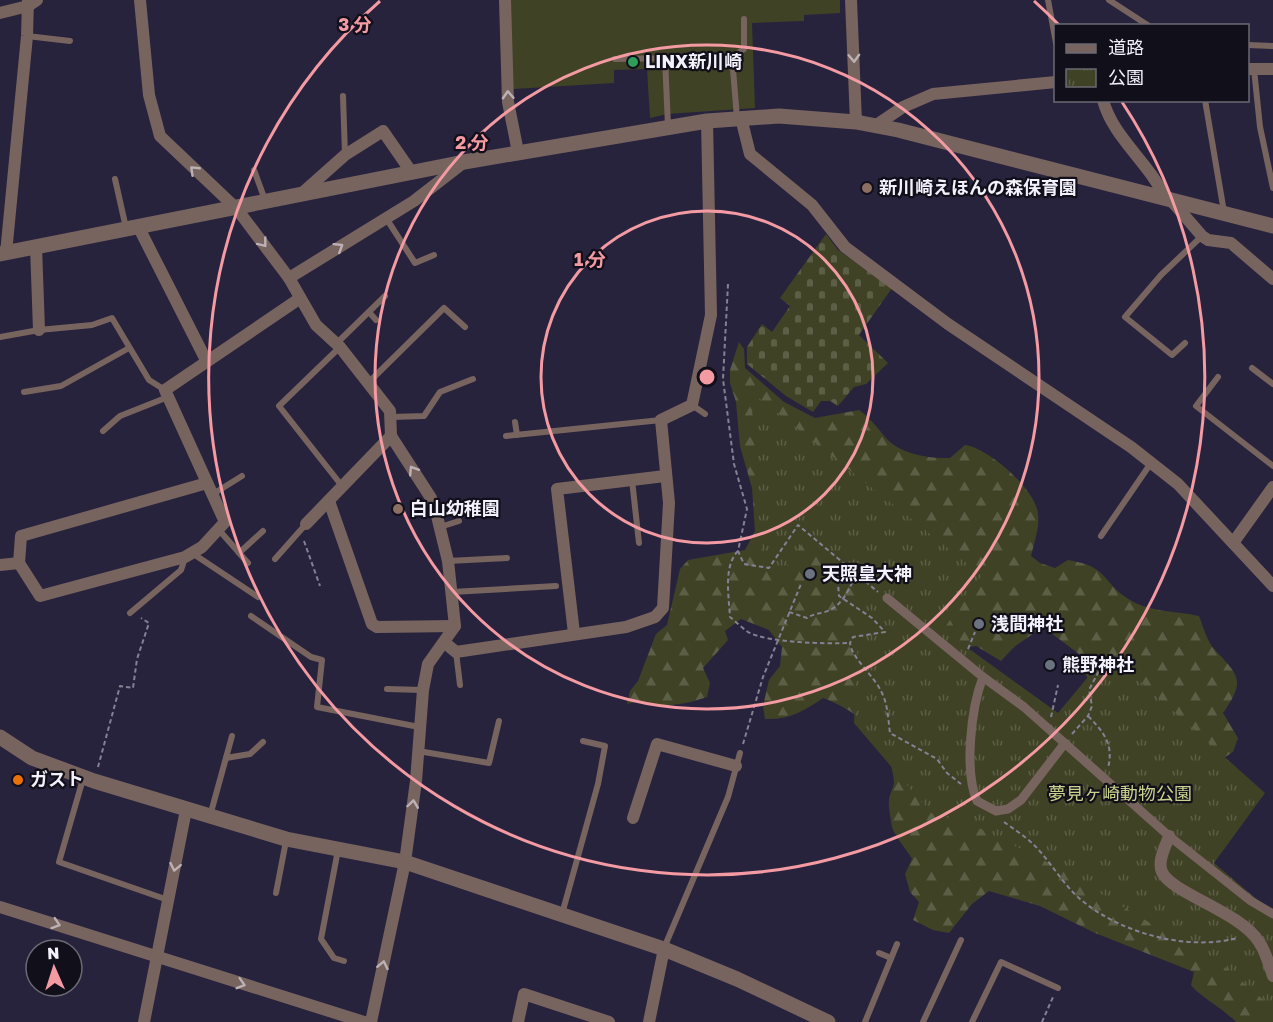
<svg xmlns="http://www.w3.org/2000/svg" width="1273" height="1022" font-family="'Golos Text','Noto Sans JP',sans-serif">
<defs>
<pattern id="forest-firs" width="22" height="20" patternUnits="userSpaceOnUse" patternTransform="scale(1.5)"><rect width="22" height="20" fill="#404225"/><path d="M5 1l3.5 6h-7zM16 11l3.5 6h-7z" fill="#5c5e46"/></pattern>
<pattern id="cemetery-stones" width="16" height="16" patternUnits="userSpaceOnUse" patternTransform="scale(1.5)"><rect width="16" height="16" fill="#404225"/><path d="M2 7V4a2 2 0 0 1 4 0v3zM10 15v-3a2 2 0 0 1 4 0v3z" fill="#5c5e46"/></pattern>
<pattern id="park-tufts" width="24" height="20" patternUnits="userSpaceOnUse" patternTransform="scale(1.5)"><rect width="24" height="20" fill="#404225"/><path d="M3 7l-1-3M5 7V3M7 7l1-3M15 17l-1-3M17 17v-4M19 17l1-3" fill="none" stroke="#5c5e46"/></pattern>
</defs>
<rect width="100%" height="100%" fill="#28233d"/>
<path fill="#404225" d="M510,0H840V13L804,15V21L752,23L755,108L667,114L650,118L647,69L614,70V83L513,89Z"/>
<path fill="url(#forest-firs)" d="M739,342L744,349L745,368L784,402L815,418L859,410C870,418 876,426 885,437C899,454 929,459 950,458L965,445C988,448 1036,489 1038,514C1040,527 1034,543 1031,556L1040,563L1055,568L1068,560C1111,567 1101,583 1130,600C1149,612 1177,611 1199,616C1203,626 1207,642 1215,650C1239,676 1246,680 1223,713L1238,738L1233,752L1213,765L1093,685L1082,670L1079,654L1043,627L1014,647L1001,661L976,646L958,649L1273,923V1022H1236C1225,1010 1198,995 1191,985L1194,972L1095,933L1040,906L989,891L972,904L949,933L933,930L913,920L919,902L910,892L905,874L912,859C907,850 894,835 892,827C891,820 888,806 889,800C889,794 894,788 894,782C890,739 861,712 823,698C804,711 789,720 765,719L763,706L769,680L780,666L782,647L769,630L741,619L725,631L728,640L703,668L710,683L707,697C690,703 674,706 655,705C642,703 642,700 627,704L630,691L638,681L656,634L667,625L680,569L688,560L745,550L755,531L752,488L740,446L736,402L730,383V370Z"/>
<path fill="url(#cemetery-stones)" d="M826,234L838,250L892,288L859,335L888,363L866,384L854,387L838,406L830,401H821L813,412L786,396L747,364V347L762,324L772,332L790,306L780,298Z"/>
<path fill="url(#park-tufts)" d="M751,392L982,575L943,630L1058,713L1108,653L1265,793L1214,863L1266,907L1273,909V1008L1225,967L1045,861L973,825L931,813L854,723L860,592L803,542L783,571L761,548Z"/>
<g fill="none" stroke-linecap="round" stroke-linejoin="round">
<g stroke="#848194" stroke-width="2" stroke-dasharray="4.5 3" stroke-linecap="butt">
<path d="M728,284L723,379L734,464L747,509L738,551L744,564L769,568L798,525L878,592"/>
<path d="M304,541L320,586"/>
<path d="M738,551C723,566 729,598 730,617C736,622 742,628 748,632C767,643 827,644 849,643"/>
<path d="M846,566L838,584L839,596L872,618L885,632L853,637L850,643C851,657 874,676 881,691C888,704 888,719 890,733L937,759L947,773L961,784"/>
<path d="M789,612L807,618C814,613 822,614 830,610C843,604 849,588 856,576"/>
<path d="M968,649L975,632"/>
<path d="M1088,716C1104,732 1114,745 1108,768"/>
<path d="M1051,717L1058,685"/>
<path d="M1072,734L1088,716L1092,706L1089,690L1105,659"/>
<path d="M743,744L763,677L801,584"/>
<path d="M98,767L120,686L133,688L137,659L149,623L141,618"/>
<path d="M1004,822C1015,830 1028,838 1037,848C1053,865 1065,888 1085,903C1124,934 1189,951 1237,938"/>
<path d="M1042,1022L1053,997"/>
</g>
<g stroke="#78645f" stroke-width="6">
<path d="M1048,0L1056,43"/>
<path d="M1109,0L1149,26"/>
<path d="M27,36L70,41"/>
<path d="M1248,45L1273,46"/>
<path d="M732,57L744,49V19"/>
<path d="M665,58L668,126"/>
<path d="M615,59L732,57L737,118"/>
<path d="M1254,69L1260,127L1273,188"/>
<path d="M343,96L345,155"/>
<path d="M1205,100L1224,212"/>
<path d="M254,170L265,200"/>
<path d="M115,179L126,228"/>
<path d="M386,218L415,263L434,255"/>
<path d="M369,312L376,320"/>
<path d="M0,337L39,330L92,325L112,318L149,380L165,390"/>
<path d="M337,343L385,296"/>
<path d="M1185,343L1172,355L1125,317L1161,275L1202,236"/>
<path d="M340,347L279,406L342,486"/>
<path d="M1252,368L1273,384"/>
<path d="M1218,377L1196,406L1273,466"/>
<path d="M369,382L444,308L465,327"/>
<path d="M24,392L61,386L129,348"/>
<path d="M692,405L705,414"/>
<path d="M392,417L424,416L440,392L473,379"/>
<path d="M515,422L517,435"/>
<path d="M103,431L120,416L168,397"/>
<path d="M506,436L661,420"/>
<path d="M632,480L639,543"/>
<path d="M213,494L242,476"/>
<path d="M440,527L459,521"/>
<path d="M219,530L248,563"/>
<path d="M1101,536L1151,463"/>
<path d="M192,553L258,597"/>
<path d="M239,553L263,531"/>
<path d="M275,559L306,524"/>
<path d="M448,561L507,558"/>
<path d="M452,592L556,586"/>
<path d="M130,613L181,570L185,558"/>
<path d="M251,616L311,657L322,660L317,707L419,727"/>
<path d="M456,652L460,685"/>
<path d="M387,689L423,690"/>
<path d="M418,751L489,763L499,721"/>
<path d="M226,758L250,754L263,742"/>
<path d="M83,779L59,862L168,900"/>
<path d="M210,816L232,736"/>
<path d="M338,850L321,939L334,958L344,961"/>
<path d="M276,893L286,841"/>
<path d="M562,914L598,784L605,746L583,741"/>
<path d="M664,948L728,797L740,753"/>
<path d="M879,953L891,958"/>
<path d="M865,1022L897,944"/>
<path d="M923,1022L961,940"/>
<path d="M972,1022L1001,962L1058,988"/>
</g>
<g stroke="#78645f" stroke-width="9">
<path d="M887,598L983,677L1024,707L1169,836L1251,901L1273,914"/>
<path d="M983,677C971,708 964,771 977,801L996,811L1008,809L1021,800L1065,743"/>
</g>
<g stroke="#78645f" stroke-width="12">
<path d="M140,0L149,95L160,136L237,209L289,278L316,325L340,347L390,411L391,436L431,498L436,512L448,561L455,626L428,664L423,690L416,781L405,862L371,1022"/>
<path d="M505,0L508,102L518,152"/>
<path d="M851,0L856,122"/>
<path d="M0,13L28,6L37,0"/>
<path d="M1248,69H1273"/>
<path d="M1103,100C1113,138 1149,162 1165,198"/>
<path d="M741,118L750,154L812,205L845,247L948,324L1131,447L1178,484L1273,586"/>
<path d="M875,126L903,107L933,94L1056,82"/>
<path d="M300,195L345,155L383,131L412,173"/>
<path d="M1170,199L1202,236L1208,240L1231,243L1273,279"/>
<path d="M139,228L206,360"/>
<path d="M36,246L39,330"/>
<path d="M6,253L27,36L28,0"/>
<path d="M289,278L414,201L463,163"/>
<path d="M329,501L372,624L377,627L455,626"/>
<path d="M306,524L391,436"/>
<path d="M1233,543L1273,487"/>
<path d="M19,563L21,536L207,483"/>
<path d="M0,565L19,563L40,596L185,557L202,547L225,522L165,390L299,299"/>
<path d="M574,633L557,489L665,476"/>
<path d="M445,643L456,652L626,627L655,617L663,608L669,503L661,420L692,405L711,315L707,121"/>
<path d="M633,818L657,744L736,766"/>
<path d="M1169,836C1166,846 1157,861 1162,872C1171,893 1241,912 1259,942C1266,952 1269,965 1273,976"/>
<path d="M0,907L364,1022"/>
<path d="M144,1022L186,810"/>
<path d="M518,1022L524,994L609,1022"/>
<path d="M649,1022L664,949"/>
</g>
<g stroke="#78645f" stroke-width="15">
<path d="M0,254L464,162L707,121L779,116L856,122L898,130L1273,226"/>
<path d="M0,737L32,758L94,781L286,839L405,862L664,949L737,979L828,1022"/>
</g>
</g>
<defs><path id="oneway-chevron" d="M-2-3.5L2.5 0L-2 3.5" fill="none" stroke-width="1.6" stroke-linecap="round" stroke-linejoin="round" transform="scale(1.5)"/></defs>
<g stroke="#bcb2b5">
<use href="#oneway-chevron" transform="translate(854 58) rotate(88)"/>
<use href="#oneway-chevron" transform="translate(508 95) rotate(-93)"/>
<use href="#oneway-chevron" transform="translate(194 170) rotate(-136)"/>
<use href="#oneway-chevron" transform="translate(263 243) rotate(52)"/>
<use href="#oneway-chevron" transform="translate(339 247) rotate(-32)"/>
<use href="#oneway-chevron" transform="translate(413 470) rotate(-122)"/>
<use href="#oneway-chevron" transform="translate(413 804) rotate(-82)"/>
<use href="#oneway-chevron" transform="translate(175 867) rotate(101)"/>
<use href="#oneway-chevron" transform="translate(56 924) rotate(18)"/>
<use href="#oneway-chevron" transform="translate(383 965) rotate(-78)"/>
<use href="#oneway-chevron" transform="translate(241 984) rotate(17)"/>
</g>
<g fill="none" stroke="#f49aa2" stroke-width="3">
<circle cx="707" cy="377" r="166"/>
<circle cx="707" cy="377" r="332"/>
<path d="M1034 1A498 498 0 0 1 1059 25M1122 102A498 498 0 1 1 380 1"/>
</g>
<circle fill="#2e9e5b" stroke="#110f1a" stroke-width="2" cx="633" cy="62" r="6"/>
<g fill="#8d6e63" stroke="#110f1a" stroke-width="2">
<circle cx="867" cy="188" r="6"/>
<circle cx="398" cy="509" r="6"/>
</g>
<g fill="#6b7280" stroke="#110f1a" stroke-width="2">
<circle cx="810" cy="574" r="6"/>
<circle cx="979" cy="624" r="6"/>
<circle cx="1050" cy="665" r="6"/>
</g>
<circle fill="#e8710a" stroke="#110f1a" stroke-width="2" cx="18" cy="780" r="6"/>
<g text-anchor="middle" stroke-width="4.5" stroke-linejoin="round" paint-order="stroke">
<g font-size="18" font-weight="bold" fill="#f3f1fc" stroke="#110f1a" text-anchor="start">
<text x="645" y="68">LINX新川崎</text>
<text x="879" y="194">新川崎えほんの森保育園</text>
<text x="410" y="515">白山幼稚園</text>
<text x="822" y="580">天照皇大神</text>
<text x="991" y="630">浅間神社</text>
<text x="1062" y="671">熊野神社</text>
<text x="30" y="786">ガスト</text>
</g>
<g font-size="18" fill="#ccd28d" stroke="#110f1a">
<text x="1120" y="800">夢見ヶ崎動物公園</text>
</g>
</g>
<circle cx="707" cy="377" r="9" fill="#f49aa2" stroke="#110f1a" stroke-width="3"/>
<g font-size="18" text-anchor="middle" font-weight="bold" fill="#f49aa2" stroke="#110f1a" stroke-width="4.5" stroke-linejoin="round" paint-order="stroke">
<text x="355" y="31">3 分</text>
<text x="472" y="149">2 分</text>
<text x="590" y="266">1 分</text>
</g>
<rect x="1054" y="24" width="195" height="78" fill="#110f1a" stroke="#6b6974" stroke-width="1.5"/>
<rect x="1066" y="44" width="30" height="9" fill="#78645f" stroke="#6b6974" stroke-width="1.5"/>
<text x="1108" y="54" font-size="18" fill="#f3f1fc">道路</text>
<rect x="1066" y="69" width="30" height="18" fill="url(#park-tufts)" stroke="#6b6974" stroke-width="1.5"/>
<text x="1108" y="84" font-size="18" fill="#f3f1fc">公園</text>
<g transform="translate(54 968) rotate(357)"><circle r="28" fill="#110f1a" stroke="#6b6974" stroke-width="1.5"/>
<path d="M0-4.5L10 22L0 15L-10 22Z" fill="#f49aa2"/>
<text y="-9" font-size="16" font-weight="bold" text-anchor="middle" fill="#f3f1fc">N</text>
</g>
</svg>
